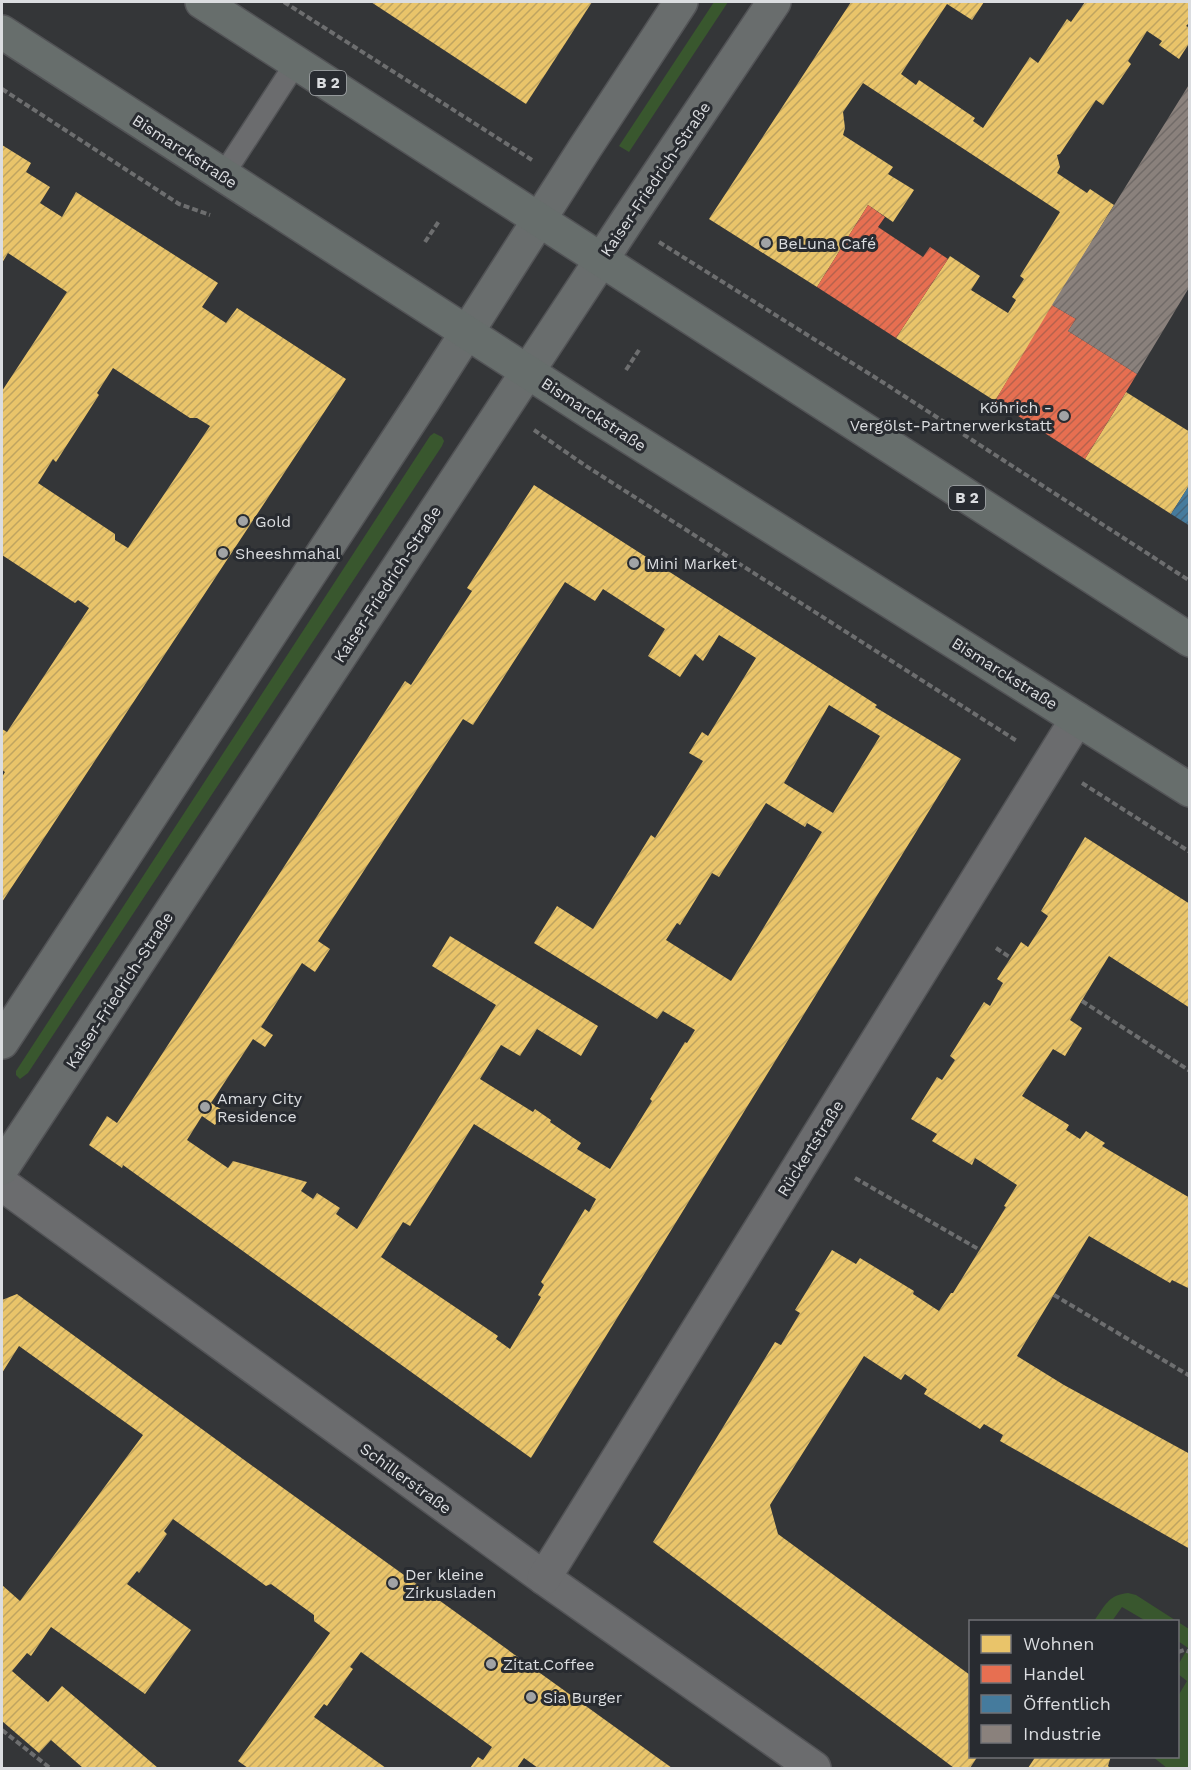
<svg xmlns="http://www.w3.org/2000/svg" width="1191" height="1770" font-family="'Work Sans',sans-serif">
<defs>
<pattern id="homes-hatch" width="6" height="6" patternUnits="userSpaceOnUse" patternTransform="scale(1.5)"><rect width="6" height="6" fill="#e9c46a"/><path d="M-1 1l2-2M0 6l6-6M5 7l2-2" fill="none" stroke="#bfa460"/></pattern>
<pattern id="shops-hatch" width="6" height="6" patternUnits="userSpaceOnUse" patternTransform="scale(1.5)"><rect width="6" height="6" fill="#e76f51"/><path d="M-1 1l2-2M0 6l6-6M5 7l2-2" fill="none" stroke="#b6624d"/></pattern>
<pattern id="public-hatch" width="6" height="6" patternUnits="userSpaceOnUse" patternTransform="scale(1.5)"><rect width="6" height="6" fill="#457b9d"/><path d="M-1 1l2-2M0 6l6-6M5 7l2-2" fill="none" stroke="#446479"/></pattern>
<pattern id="industry-hatch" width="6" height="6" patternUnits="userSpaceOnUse" patternTransform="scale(1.5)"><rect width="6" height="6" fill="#8a817c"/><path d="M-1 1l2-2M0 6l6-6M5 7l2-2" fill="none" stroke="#716b68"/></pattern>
</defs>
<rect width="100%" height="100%" fill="#343638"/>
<g fill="#39572e">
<path d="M714,2H728L629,152L619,146Z"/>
<path d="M434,433L442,437L444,441L442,446L28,1073L20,1079L16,1075V1071L430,436Z"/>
<path d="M1128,1593L1136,1595L1189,1629L1190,1765L1187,1768H1167L1153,1757L1178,1756V1696L1187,1681L1178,1674V1665L1188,1648L1178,1641V1622L1146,1621L1122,1607L1112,1621H1094C1105,1606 1108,1595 1128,1593Z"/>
</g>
<g fill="url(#homes-hatch)" fill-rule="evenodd">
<path d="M371,2H592L526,104Z"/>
<path d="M851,2H984L972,20L947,4L901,74L916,85L919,80L975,118L973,121L983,128L1030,57L1038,63L1067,19L1071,22L1085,2H1190V22L1186,26L1190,28V42L1179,59L1159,45L1162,41L1147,31L1128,61L1131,64L1103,105L1096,100L1060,154L1057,155L1060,167L1057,173L1087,193L1090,189L1114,205L995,401L896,338L950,256L980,276L971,290L1008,313L1016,300L1012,297L1024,279L1020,276L1060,212L863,83L843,112L845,128L843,135L893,167L888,174L914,190L893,222L868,205L817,287L709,219Z"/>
<path d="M2,145L31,163L26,172L50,187L40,203L62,217L76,192L218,283L202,307L226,323L237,308L346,379L2,902V777L5,772L2,770V729L7,732L89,608L78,600L75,603L2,555V391L67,292L8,253L2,263ZM113,368L190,418H197L210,426L128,548L115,540V534L38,483L53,459L56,462L99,395L97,393Z"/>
<path d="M1126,392L1190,432V484L1171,514L1085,459Z"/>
<path d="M534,485L877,705L875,707L961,759L531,1458L123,1165L122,1168L89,1145L107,1116L117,1123L121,1117L405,681L411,685L472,591L467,588ZM565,582L595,601L603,589L665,629L648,656L680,677L695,654L703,661L719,635L756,658L708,736L702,732L689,753L703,761L655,838L651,835L593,929L557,906L534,943L657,1019L663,1011L695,1030L687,1043L685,1042L650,1099L652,1101L610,1169L577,1149L581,1143L550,1122L551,1120L535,1109L533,1112L480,1079L501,1045L520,1056L537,1029L581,1056L598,1026L450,936L432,966L496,1005L357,1229L336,1214L340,1208L317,1193L313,1199L301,1191L307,1182L233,1161L228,1168L187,1140L202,1116L215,1125L224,1111L211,1103L253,1039L265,1047L273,1035L261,1027L302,963L315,972L330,949L318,941L463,719L473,725ZM829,705L880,736L833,813L784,783ZM766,803L805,827L807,823L822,832L731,981L666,940L677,923L680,925L712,873L719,877ZM474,1124L596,1199L589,1212L585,1209L541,1282L544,1285L538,1295L541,1297L510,1349L496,1339L498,1336L381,1257L403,1222L410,1226Z"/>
<path d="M1085,837L1190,904V1008L1109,956L1070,1020L1082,1028L1065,1056L1053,1049L1022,1096L1069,1125L1066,1130L1080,1139L1086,1131L1105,1143L1102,1146L1190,1198V1289L1172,1280L1170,1283L1089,1236L1017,1356L1064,1385L1190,1454V1549L1000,1441L1003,1435L984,1424L980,1429L924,1394L927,1389L905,1374L901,1380L864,1356L770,1505L778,1534L970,1675V1756H978L970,1768H954L653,1542L775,1342L781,1345L800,1313L795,1310L832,1250L856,1264L860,1258L914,1291L913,1294L939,1311L951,1293H953L1006,1207L1004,1206L1017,1185L975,1158L972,1165L932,1141L937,1134L911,1119L937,1077L942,1080L955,1060L950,1056L984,1002L990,1006L1003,983L997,979L1021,942L1028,947L1048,916L1041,911Z"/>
<path d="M17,1294L247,1462L672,1768H538L524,1758L517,1768H470L478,1757L483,1760L492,1747L361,1652L350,1667L353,1669L327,1706L324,1704L314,1717L386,1768H248L238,1761L330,1633L314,1621V1615L271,1584L266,1586L173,1519L164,1531L167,1534L139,1573L137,1571L127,1584L191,1630L145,1694L51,1627L31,1656L27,1653L12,1671L48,1702L62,1686L158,1768H83L51,1740L39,1753L2,1721V1585L20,1601L143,1435L19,1346L2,1373V1300Z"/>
<path d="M1036,1756H1111L1108,1766L1110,1768H1028Z"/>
</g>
<g fill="url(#shops-hatch)">
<path d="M868,205L885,217L878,227L923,257L930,247L948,259L896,338L817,287Z"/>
<path d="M1052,305L1076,319L1068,331L1137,374L1085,459L995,401Z"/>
</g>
<path fill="url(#public-hatch)" d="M1190,484V526L1171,514Z"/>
<path fill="url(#industry-hatch)" d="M1190,83V286L1137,374L1068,331L1076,319L1052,305Z"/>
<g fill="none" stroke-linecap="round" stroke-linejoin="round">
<g stroke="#525356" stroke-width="24">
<path id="lane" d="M223,175L296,63"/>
</g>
<g stroke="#525356" stroke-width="36">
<g id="street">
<path d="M2,1184L544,1578L814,1768"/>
<path d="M544,1578L1077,719"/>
</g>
</g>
<g stroke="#525356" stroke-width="36">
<g id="secondary">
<path d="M2,1042L423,401L585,148L681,2"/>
<path d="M2,1168L627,221L774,2"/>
</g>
</g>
<g stroke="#525356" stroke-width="36">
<g id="primary">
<path d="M202,2L1190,640"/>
<path d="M2,32L596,416L1190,790"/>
</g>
</g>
<g stroke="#6d6e6f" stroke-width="4" stroke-dasharray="6 3" stroke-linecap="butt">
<path d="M284,2L532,160"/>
<path d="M2,89L179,204L210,215"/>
<path d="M425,242L439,221"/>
<path d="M659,242L884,383L1190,581"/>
<path d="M626,370L639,350"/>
<path d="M534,430L586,466L1017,741"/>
<path d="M1082,783L1190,852"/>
<path d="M996,948L1011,958"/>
<path d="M1082,1001L1190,1071"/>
<path d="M855,1178L980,1250"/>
<path d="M1054,1295L1190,1376"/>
<path d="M1178,1652L1184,1650L1190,1652"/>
<path d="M2,1730L50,1768"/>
</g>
<use href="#lane" stroke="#6b6c6e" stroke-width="21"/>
<use href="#street" stroke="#6b6c6e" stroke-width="33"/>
<use href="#secondary" stroke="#696d6d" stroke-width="33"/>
<use href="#primary" stroke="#676e6c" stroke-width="33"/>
</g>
<g fill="#a1a3a5" stroke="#282b30" stroke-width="2">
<circle cx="766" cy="243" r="6"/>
<circle cx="1064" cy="416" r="6"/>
<circle cx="243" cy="521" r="6"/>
<circle cx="223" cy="553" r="6"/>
<circle cx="634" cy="563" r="6"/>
<circle cx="205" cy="1107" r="6"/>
<circle cx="393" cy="1583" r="6"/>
<circle cx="491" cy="1664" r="6"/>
<circle cx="531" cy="1697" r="6"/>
</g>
<g text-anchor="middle" stroke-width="6" stroke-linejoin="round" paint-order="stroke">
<g fill="#282b30" stroke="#a5a8ab" stroke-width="1.5">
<rect x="310" y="71" width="36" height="24" rx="4.5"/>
<rect x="949" y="486" width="36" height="24" rx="4.5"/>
</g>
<g font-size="15" font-weight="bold" fill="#dbdde0">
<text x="328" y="88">B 2</text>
<text x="967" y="503">B 2</text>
</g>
<g font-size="16" fill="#dbdde0" stroke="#282b30">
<text transform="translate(185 151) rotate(33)" y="6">Bismarckstraße</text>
<text transform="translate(655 179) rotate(-56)" y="6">Kaiser-Friedrich-Straße</text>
<text transform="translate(594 414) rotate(33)" y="6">Bismarckstraße</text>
<text transform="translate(387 584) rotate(-57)" y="6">Kaiser-Friedrich-Straße</text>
<text transform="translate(1005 673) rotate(32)" y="6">Bismarckstraße</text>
<text transform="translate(119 990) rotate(-57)" y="6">Kaiser-Friedrich-Straße</text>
<text transform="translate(810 1148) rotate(-58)" y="6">Rückertstraße</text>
<text transform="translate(406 1478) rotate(36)" y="6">Schillerstraße</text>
</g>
<g font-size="16" fill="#dbdde0" stroke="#282b30" text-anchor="start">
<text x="778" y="249">BeLuna Café</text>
<text x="1052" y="413" text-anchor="end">Köhrich -<tspan x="1052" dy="18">Vergölst-Partnerwerkstatt</tspan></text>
<text x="255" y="527">Gold</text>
<text x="235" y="559">Sheeshmahal</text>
<text x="646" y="569">Mini Market</text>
<text x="217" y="1104">Amary City<tspan x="217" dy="18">Residence</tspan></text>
<text x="405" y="1580">Der kleine<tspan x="405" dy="18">Zirkusladen</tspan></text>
<text x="503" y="1670">Zitat.Coffee</text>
<text x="543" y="1703">Sia Burger</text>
</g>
</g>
<rect width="1191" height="1770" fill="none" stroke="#dbdde0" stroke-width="6"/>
<rect x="969" y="1620" width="210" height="138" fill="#282b30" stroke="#707276" stroke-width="1.5"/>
<rect x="981" y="1635" width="30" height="18" fill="#e9c46a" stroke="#707276" stroke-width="1.5"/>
<text x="1023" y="1650" font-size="18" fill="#dbdde0">Wohnen</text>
<rect x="981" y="1665" width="30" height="18" fill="#e76f51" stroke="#707276" stroke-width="1.5"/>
<text x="1023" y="1680" font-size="18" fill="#dbdde0">Handel</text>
<rect x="981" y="1695" width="30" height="18" fill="#457b9d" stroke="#707276" stroke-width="1.5"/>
<text x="1023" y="1710" font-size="18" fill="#dbdde0">Öffentlich</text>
<rect x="981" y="1725" width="30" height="18" fill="#8a817c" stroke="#707276" stroke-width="1.5"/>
<text x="1023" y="1740" font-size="18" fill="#dbdde0">Industrie</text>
</svg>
